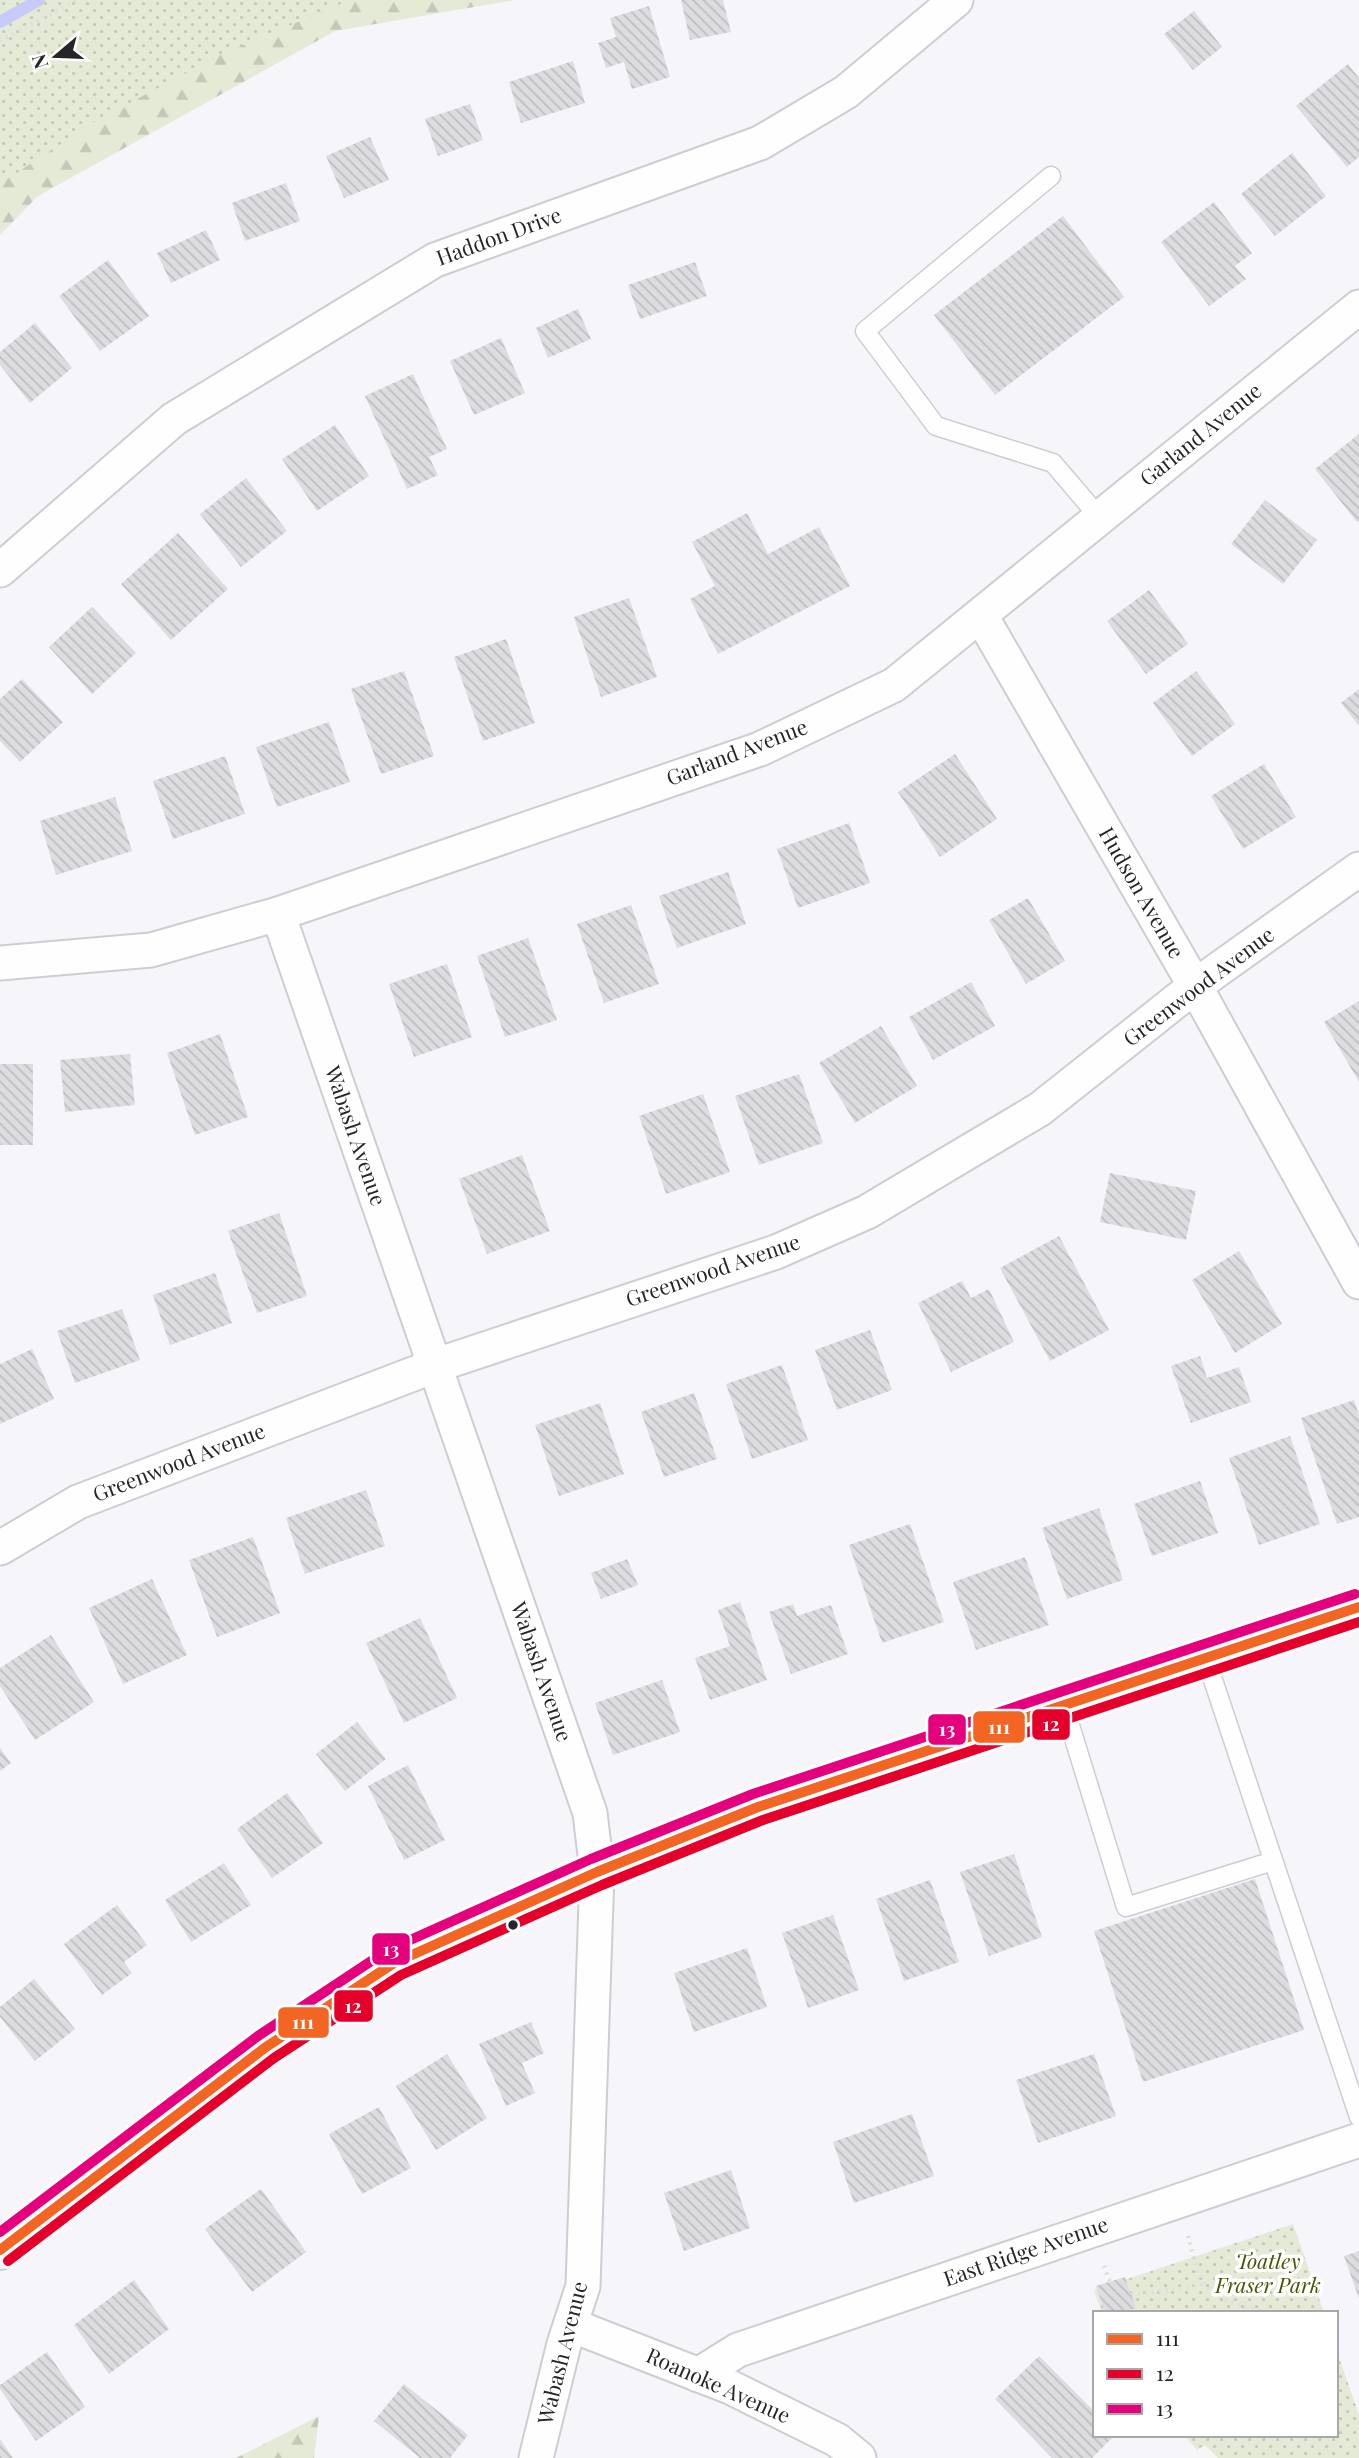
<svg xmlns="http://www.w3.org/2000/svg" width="1359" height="2458" font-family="'Playfair Display',serif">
<defs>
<pattern id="forest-firs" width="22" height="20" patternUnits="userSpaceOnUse" patternTransform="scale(1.75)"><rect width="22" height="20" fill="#e4ead6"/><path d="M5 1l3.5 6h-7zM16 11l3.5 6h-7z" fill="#c3c9b8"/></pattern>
<pattern id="park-dots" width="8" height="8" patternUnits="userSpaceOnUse" patternTransform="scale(1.75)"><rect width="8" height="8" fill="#e4ead6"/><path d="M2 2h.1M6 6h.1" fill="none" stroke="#c3c9b8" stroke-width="1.8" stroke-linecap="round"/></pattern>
<pattern id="building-back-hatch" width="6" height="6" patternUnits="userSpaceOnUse" patternTransform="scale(1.75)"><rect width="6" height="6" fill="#dddde1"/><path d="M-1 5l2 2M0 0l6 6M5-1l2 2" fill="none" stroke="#bebec1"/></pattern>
</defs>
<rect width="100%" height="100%" fill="#f5f5fa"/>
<g fill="url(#forest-firs)">
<path d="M0,0H515L335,31L38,196L0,235Z"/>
<path d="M319,2416L314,2458H236Z"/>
</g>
<g fill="url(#park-dots)">
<path d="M0,0H350L220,55L94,122L0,184Z"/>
<path d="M1293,2224L1324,2313H1102L1094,2290Z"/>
<path d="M1336,2349L1359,2415V2458H1218L1205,2445L1197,2450L1184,2435H1336Z"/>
</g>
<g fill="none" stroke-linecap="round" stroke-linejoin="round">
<path stroke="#c8caf9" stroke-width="12" d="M0,22L39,0"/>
</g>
<g fill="url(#building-back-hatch)">
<path d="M681,0H723L731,32L690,40Z"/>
<path d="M649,6L670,77L632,89L624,62L606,68L598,43L616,37L610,18Z"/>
<path d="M1194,11L1222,47L1193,70L1164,34Z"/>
<path d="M573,61L585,103L521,123L509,82Z"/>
<path d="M1348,64L1359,78V157L1347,167L1296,106Z"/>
<path d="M470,104L483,140L438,156L425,119Z"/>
<path d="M370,137L389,180L344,198L326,156Z"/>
<path d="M1292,153L1326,196L1275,236L1241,194Z"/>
<path d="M286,183L300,221L245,241L232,203Z"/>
<path d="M1214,202L1252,253L1235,266L1246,279L1209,306L1161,242Z"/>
<path d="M1063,216L1124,297L995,395L934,315Z"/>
<path d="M206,230L220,260L171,283L157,253Z"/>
<path d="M108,260L149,316L100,351L59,296Z"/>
<path d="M695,262L707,296L640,319L628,285Z"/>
<path d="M578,309L591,339L548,358L536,328Z"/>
<path d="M35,323L72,368L30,403L0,365V352Z"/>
<path d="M501,338L525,393L474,415L450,361Z"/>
<path d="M413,374L447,449L429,457L438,475L407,489L365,396Z"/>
<path d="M335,425L369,476L317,511L282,459Z"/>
<path d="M1359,434V521L1357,522L1315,469Z"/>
<path d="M246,478L287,531L241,567L200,514Z"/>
<path d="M1265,500L1317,540L1283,584L1231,544Z"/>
<path d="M747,513L768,554L819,527L850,586L718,654L690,599L715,586L692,542Z"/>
<path d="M178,533L228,589L171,640L121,584Z"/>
<path d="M1149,590L1188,644L1146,674L1107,621Z"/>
<path d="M629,598L657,677L601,697L574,617Z"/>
<path d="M92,607L136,653L92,694L49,647Z"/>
<path d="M506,639L535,723L483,741L454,657Z"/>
<path d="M404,671L434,756L381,774L351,689Z"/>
<path d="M1196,671L1235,724L1192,756L1153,703Z"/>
<path d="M22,679L63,722L20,762L0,741V699Z"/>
<path d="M1359,689V726L1341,703Z"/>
<path d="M329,722L350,782L277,807L256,747Z"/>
<path d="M955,754L997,819L940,857L898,792Z"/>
<path d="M225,756L245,814L173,839L153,781Z"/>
<path d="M1264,764L1296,817L1243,849L1211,796Z"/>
<path d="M115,797L132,851L56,875L40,821Z"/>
<path d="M849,823L870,883L798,908L777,849Z"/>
<path d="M728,872L746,924L677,948L659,896Z"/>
<path d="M1028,898L1065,961L1026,984L989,920Z"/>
<path d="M631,905L659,984L604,1003L577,924Z"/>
<path d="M528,938L557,1020L505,1037L477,956Z"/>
<path d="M447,964L472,1037L414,1057L389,984Z"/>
<path d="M971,982L995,1026L933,1060L909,1017Z"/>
<path d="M1359,1001V1082L1324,1022Z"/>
<path d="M881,1026L917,1086L855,1123L819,1063Z"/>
<path d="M220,1034L248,1117L195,1135L167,1053Z"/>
<path d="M130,1054L135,1105L65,1112L60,1060Z"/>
<rect x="0" y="1064" width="33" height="81"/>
<path d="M799,1074L823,1143L759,1165L735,1096Z"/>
<path d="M703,1094L730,1172L666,1194L639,1116Z"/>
<path d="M522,1155L550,1231L487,1254L459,1179Z"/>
<path d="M1110,1173L1196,1191L1186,1240L1100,1222Z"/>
<path d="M279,1213L307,1296L257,1313L228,1231Z"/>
<path d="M1059,1236L1109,1330L1050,1361L1000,1268Z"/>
<path d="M1239,1251L1282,1324L1235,1353L1192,1280Z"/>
<path d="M215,1273L232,1323L170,1345L153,1295Z"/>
<path d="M962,1281L971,1298L989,1289L1014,1342L951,1372L918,1303Z"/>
<path d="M122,1309L140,1360L75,1383L57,1331Z"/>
<path d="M870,1330L892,1390L837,1410L815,1350Z"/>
<path d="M32,1349L54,1399L0,1424V1364Z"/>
<path d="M1200,1356L1207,1378L1239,1367L1251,1402L1191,1423L1171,1366Z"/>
<path d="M782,1365L808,1440L752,1459L726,1384Z"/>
<path d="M694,1393L717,1459L664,1477L641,1412Z"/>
<path d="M1354,1400L1359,1415V1517L1337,1524L1301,1418Z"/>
<path d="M600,1403L624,1474L559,1496L535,1425Z"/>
<path d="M1290,1436L1320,1524L1259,1545L1229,1458Z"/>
<path d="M1200,1481L1218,1533L1152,1556L1134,1504Z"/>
<path d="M366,1490L385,1546L305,1574L286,1518Z"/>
<path d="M1099,1508L1123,1580L1067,1599L1042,1528Z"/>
<path d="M910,1524L944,1622L882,1643L849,1545Z"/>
<path d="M253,1537L280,1613L217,1637L189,1560Z"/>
<path d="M1025,1557L1049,1625L976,1650L953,1582Z"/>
<path d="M627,1559L638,1585L601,1599L591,1573Z"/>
<path d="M152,1579L187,1655L123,1684L89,1608Z"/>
<path d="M740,1602L767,1680L710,1700L695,1658L730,1646L718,1610Z"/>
<path d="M793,1604L797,1616L831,1605L848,1654L791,1674L769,1612Z"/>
<path d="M420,1618L457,1698L404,1723L366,1643Z"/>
<path d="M51,1635L94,1702L35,1740L0,1686V1668Z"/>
<path d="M662,1680L680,1732L613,1755L595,1703Z"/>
<path d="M357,1722L386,1759L345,1791L316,1754Z"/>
<path d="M0,1748L11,1763L0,1771Z"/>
<path d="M408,1765L445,1840L404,1860L368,1786Z"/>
<path d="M287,1793L323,1843L272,1878L237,1829Z"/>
<path d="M1014,1854L1042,1937L989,1956L960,1872Z"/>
<path d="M224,1863L251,1905L191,1942L165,1900Z"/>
<path d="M1255,1879L1304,2030L1143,2082L1094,1931Z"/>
<path d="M930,1880L959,1962L904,1981L876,1899Z"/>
<path d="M117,1905L147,1945L124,1962L132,1973L102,1995L64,1944Z"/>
<path d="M833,1915L859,1990L808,2008L782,1933Z"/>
<path d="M747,1948L767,2007L694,2032L674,1973Z"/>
<path d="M34,1979L75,2029L35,2061L0,2017V2007Z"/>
<path d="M531,2022L544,2053L522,2063L535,2093L506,2106L479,2044Z"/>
<path d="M447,2054L487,2118L436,2150L396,2086Z"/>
<path d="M1094,2054L1116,2116L1038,2143L1016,2080Z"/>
<path d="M379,2107L411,2168L362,2194L329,2134Z"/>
<path d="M912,2114L934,2176L854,2203L833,2142Z"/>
<path d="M731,2170L750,2228L684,2251L664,2193Z"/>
<path d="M261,2189L306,2252L252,2292L205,2229Z"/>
<path d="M1359,2251V2299L1344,2256Z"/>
<path d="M1125,2277L1136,2308L1122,2313H1105L1096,2286Z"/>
<path d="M134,2280L169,2329L109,2374L74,2325Z"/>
<path d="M47,2352L85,2407L36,2441L0,2389V2385Z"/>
<path d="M1039,2356L1095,2412V2435H1115L1092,2458H1052L995,2399Z"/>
<path d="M404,2384L468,2435L450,2458H420L374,2421Z"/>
<path d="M0,2439L13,2458H0Z"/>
</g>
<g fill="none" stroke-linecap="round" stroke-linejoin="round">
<g stroke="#cdced1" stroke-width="21">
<g id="service">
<path d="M1051,176L865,331L936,426L1053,463L1099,517"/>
<path d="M1206,1659L1359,2117"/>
<path d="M1064,1706L1126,1907L1273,1861"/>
</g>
</g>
<g stroke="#cdced1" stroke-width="37">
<g id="minor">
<path d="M0,570L174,419L435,260L760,143L846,92L956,0"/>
<path d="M981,616L1195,986L1359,1282"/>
<path d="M278,914L590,1813L597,1872L583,2286L564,2344L536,2458"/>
<path d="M0,963L151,950L278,914L760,749L894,685L1359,307"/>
<path d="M0,1548L78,1502L434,1366L776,1252L867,1212L1040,1109L1195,986L1359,869"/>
<path d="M571,2325L730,2387L837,2440L859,2458"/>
<path d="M698,2375L738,2350L1359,2140"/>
</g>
</g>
<g stroke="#cdced1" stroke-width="42">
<path id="tertiary" d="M0,2250L266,2047L394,1963L597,1872L758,1807L1359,1607"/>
</g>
<g stroke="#dededf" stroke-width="4.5" stroke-dasharray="2 5" stroke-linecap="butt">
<path d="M0,41L77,0"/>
<path d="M1188,2236C1193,2252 1196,2275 1208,2288C1221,2302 1247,2306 1264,2313"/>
<path d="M1104,2266L1110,2282"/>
<path d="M1131,2295L1198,2286L1204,2281"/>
</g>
<use href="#service" stroke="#fefefe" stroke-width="18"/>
<use href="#minor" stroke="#fefefe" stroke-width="33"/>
<use href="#tertiary" stroke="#fefefe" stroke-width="38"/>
<g stroke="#fff" stroke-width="16">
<path id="bus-1" d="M0,2250L266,2047L394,1963L597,1872L758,1807L1359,1607"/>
</g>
<g stroke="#fff" stroke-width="16">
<path id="bus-2" d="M8,2261L274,2058L401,1975L602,1885L763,1820L1359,1622"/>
</g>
<g stroke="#fff" stroke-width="16">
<path id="bus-3" d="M0,2232L258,2036L388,1950L591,1859L753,1794L1355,1594"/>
</g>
<use href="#bus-1" stroke="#f26522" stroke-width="10"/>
<use href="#bus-2" stroke="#e4002b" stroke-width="10"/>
<use href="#bus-3" stroke="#e5007d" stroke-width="10"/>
</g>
<circle fill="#262629" stroke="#fff" stroke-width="2.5" cx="513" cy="1925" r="6"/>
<g text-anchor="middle" stroke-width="7" stroke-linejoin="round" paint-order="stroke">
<g font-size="21" fill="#262629" stroke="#fff">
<text transform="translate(499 237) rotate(-20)" y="7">Haddon Drive</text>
<text transform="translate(1201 435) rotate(-39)" y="7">Garland Avenue</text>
<text transform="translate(737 753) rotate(-21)" y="7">Garland Avenue</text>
<text transform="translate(1141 893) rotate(60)" y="7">Hudson Avenue</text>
<text transform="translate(1199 987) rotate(-37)" y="7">Greenwood Avenue</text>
<text transform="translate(355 1136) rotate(71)" y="7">Wabash Avenue</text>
<text transform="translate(713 1271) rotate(-19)" y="7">Greenwood Avenue</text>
<text transform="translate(179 1463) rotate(-21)" y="7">Greenwood Avenue</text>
<text transform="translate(541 1672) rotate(71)" y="7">Wabash Avenue</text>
<text transform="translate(1026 2252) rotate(-19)" y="7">East Ridge Avenue</text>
<text transform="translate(563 2353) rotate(-76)" y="7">Wabash Avenue</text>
<text transform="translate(718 2386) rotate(24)" y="7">Roanoke Avenue</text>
</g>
<g font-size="21" font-style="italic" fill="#495504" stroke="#fff">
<text x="1268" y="2269">Toatley<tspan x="1268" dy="24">Fraser Park</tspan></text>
</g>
</g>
<g stroke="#fff" stroke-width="2.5">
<rect x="1031" y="1708" width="40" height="33" rx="7" fill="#e4002b"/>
<rect x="972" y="1710" width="54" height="34" rx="7" fill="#f26522"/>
<rect x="927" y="1713" width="40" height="33" rx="7" fill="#e5007d"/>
<rect x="371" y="1932" width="40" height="34" rx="7" fill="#e5007d"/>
<rect x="333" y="1989" width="41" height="34" rx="7" fill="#e4002b"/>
<rect x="277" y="2006" width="53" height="33" rx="7" fill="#f26522"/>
</g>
<g font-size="19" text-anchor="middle" font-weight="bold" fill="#fff">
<text x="1051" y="1731">12</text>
<text x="999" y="1734">111</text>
<text x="947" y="1736">13</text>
<text x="391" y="1956">13</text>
<text x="353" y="2013">12</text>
<text x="303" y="2029">111</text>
</g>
<rect x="1093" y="2311" width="245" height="126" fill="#ffffff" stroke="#a8a8a9" stroke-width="2"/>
<rect x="1107" y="2334" width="35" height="10" fill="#f26522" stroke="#a8a8a9" stroke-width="2"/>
<text x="1156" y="2346" font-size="21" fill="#262629">111</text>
<rect x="1107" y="2369" width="35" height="10" fill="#e4002b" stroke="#a8a8a9" stroke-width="2"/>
<text x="1156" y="2381" font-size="21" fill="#262629">12</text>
<rect x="1107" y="2404" width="35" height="10" fill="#e5007d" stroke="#a8a8a9" stroke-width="2"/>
<text x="1156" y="2416" font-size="21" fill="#262629">13</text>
<g transform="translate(56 56) rotate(251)" stroke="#ffffff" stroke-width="5" paint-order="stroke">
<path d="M0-5L12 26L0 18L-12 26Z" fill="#262629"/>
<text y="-10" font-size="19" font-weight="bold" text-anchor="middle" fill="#262629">N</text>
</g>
</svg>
